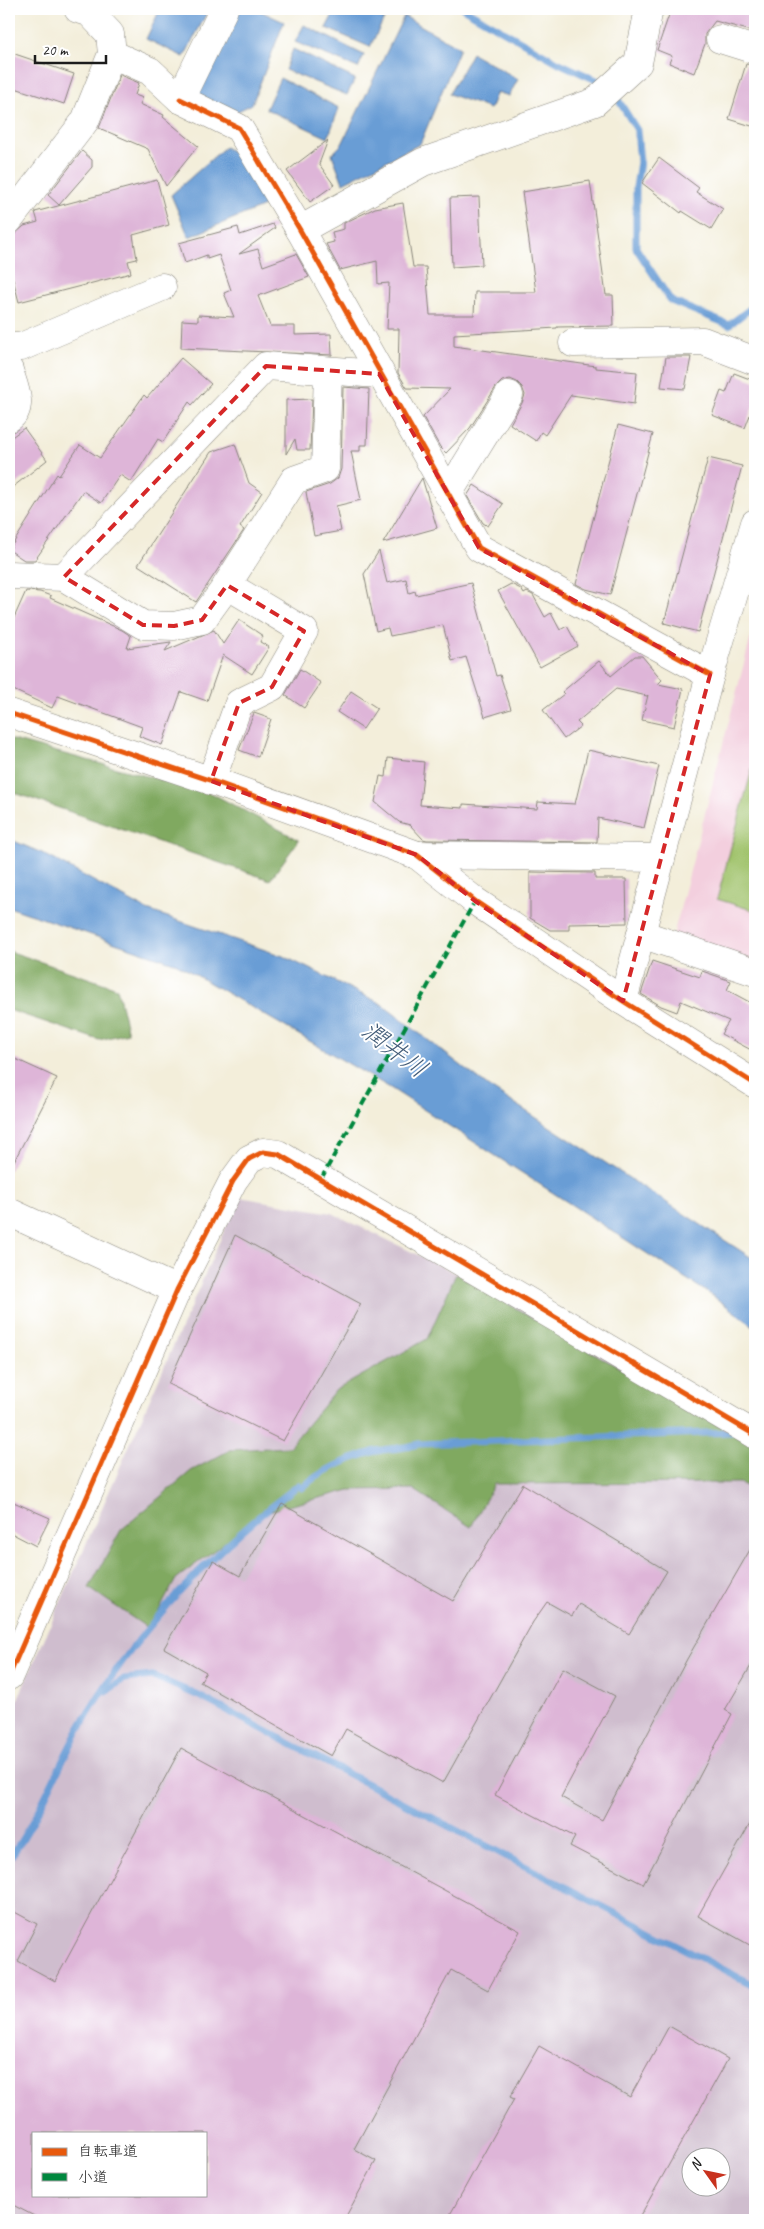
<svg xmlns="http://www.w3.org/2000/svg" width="764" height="2229" font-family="Caveat,'Klee One',sans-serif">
<rect width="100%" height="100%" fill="#fff"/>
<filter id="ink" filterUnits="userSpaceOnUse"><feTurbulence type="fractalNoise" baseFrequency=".02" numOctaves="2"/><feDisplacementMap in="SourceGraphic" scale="10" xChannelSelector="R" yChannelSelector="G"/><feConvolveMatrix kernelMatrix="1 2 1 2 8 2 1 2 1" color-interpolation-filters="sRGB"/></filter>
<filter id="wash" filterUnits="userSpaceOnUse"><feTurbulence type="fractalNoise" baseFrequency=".0096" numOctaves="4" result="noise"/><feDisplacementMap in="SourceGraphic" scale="20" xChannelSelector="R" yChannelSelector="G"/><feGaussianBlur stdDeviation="1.12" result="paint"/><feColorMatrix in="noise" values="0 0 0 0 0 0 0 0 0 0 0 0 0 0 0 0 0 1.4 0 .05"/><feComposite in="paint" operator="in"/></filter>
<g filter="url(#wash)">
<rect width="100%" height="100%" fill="#f3eeda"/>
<path fill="#f3cfde" d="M755,621V967L671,944Z"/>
<path fill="#cfbdce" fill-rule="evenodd" d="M239,1197L332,1213L755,1419V2220H9V1719ZM34,2133H206V2195H34ZM692,2156H722V2186H692Z"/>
<path fill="#a0c36c" stroke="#5e7044" d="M755,758V911L717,899Z"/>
<g fill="#80a960" stroke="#4e623e">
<path d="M9,739L213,794L299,840L270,880L9,791Z"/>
<path d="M9,951L117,988L128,1033L99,1040L9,1010Z"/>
<path d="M456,1274L755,1446V1490L740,1483L494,1484L471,1527L413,1489L350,1490L265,1512L176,1579L149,1629L89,1588L121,1530L191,1471L230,1450L289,1447L336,1390L427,1339Z"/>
</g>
<g fill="#699dd5" stroke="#425c78">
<path d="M160,9H209L184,57L146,39Z"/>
<path d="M228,9H256L284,22L252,104L232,114L189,93Z"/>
<path d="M336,9H389L370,47L326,28Z"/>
<path d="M404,16L460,48L420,144L343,183L332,154L342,144Z"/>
<path d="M304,25L364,55L358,68L295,42Z"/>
<path d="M293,49L355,79L347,95L285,70Z"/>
<path d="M472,53L518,79L509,96L497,92L490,109L449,94Z"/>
<path d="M280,78L339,108L328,138L266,109Z"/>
<path d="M225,147L256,167L276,201L189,237L171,195Z"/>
<path d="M9,839L42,853L147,910L283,956L380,1003L489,1087L755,1260V1327L713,1296L392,1089L177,964L9,907Z"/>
</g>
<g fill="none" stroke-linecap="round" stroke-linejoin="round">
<g stroke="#699dd5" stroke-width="7">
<path d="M464,9L559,63L605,84"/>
<path d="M614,93L637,130L640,162L636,187V248L671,301L729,325L755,305"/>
<path d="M107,1691L124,1679L153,1676L199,1696L755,1986"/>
<path d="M9,1859C38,1819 55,1773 79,1729C131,1636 213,1548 299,1485L302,1488C321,1470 351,1458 376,1451C390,1448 404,1449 418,1444L732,1432"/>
</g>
</g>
<g id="blocks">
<g fill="#deb5d8" fill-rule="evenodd">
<path d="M671,9H755V32L715,21L705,34V44L694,73L669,63L672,56L657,50Z"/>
<path d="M9,52L74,74L64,104L9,86Z"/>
<path d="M746,64L755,65V127L729,119Z"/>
<path d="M120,75L139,83L135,95L143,98L140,104L164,115L163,117L198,146L166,186L148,149L99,128Z"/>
<path d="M328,140L319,164L334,185L310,202L287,171Z"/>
<path d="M82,151L92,160V167L59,205L48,195Z"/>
<path d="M659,158L699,188L696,192L723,209L711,229L682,211L681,213L642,183Z"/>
<path d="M157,180L169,225L133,235L137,259L128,261L131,273L19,302L9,264V235L15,234L24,226L38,222L35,212Z"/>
<path d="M590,181L606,295H613L614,326L557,327V328L454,334V346L596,366V368L637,372L634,404L571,395L545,435L541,432L536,441L510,424L522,403L525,395L522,387L517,382L510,379L502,381L496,387L470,428L446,453L440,447L423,417L450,389L407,388L398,373L399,329H387L389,283L378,284L377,261L340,270L326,244L334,242L332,232L344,229V223L375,208L403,203L413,267H426L430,315H474L475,292H536L522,192Z"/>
<path d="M479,197L482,265L452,267L450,198Z"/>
<path d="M273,224L275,228L239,254L258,249L263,266L296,254L309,277L258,296L270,326H295V335L331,334L332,355L181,348L182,320L198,321V315L234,317L224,293L231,290L219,255L207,259V255L185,263L179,243L238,227L240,235Z"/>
<path d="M666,357H691L685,389L661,387Z"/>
<path d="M181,358L211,384L192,405L189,402L163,442L158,439L131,482L120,475L101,503L83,491L35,560H24L9,550L57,474L59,476L80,445L100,458L144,395L147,398Z"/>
<path d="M734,373L755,381V402L745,428L712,415L721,391L726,393Z"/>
<path d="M343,387L369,389L367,445H360V451H351L361,500L336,506L341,531L314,536L306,492L330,484L338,478L341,469Z"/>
<path d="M312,399L310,450H297L295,439L286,454V400Z"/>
<path d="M618,425L653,434L610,595L586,589L576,584Z"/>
<path d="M24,428L47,460L9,490V439Z"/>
<path d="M235,444L249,483L262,492L240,527L244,530L196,602L138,565L211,452Z"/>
<path d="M708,458L742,466L698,632L664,623Z"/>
<path d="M422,478L437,528L383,543Z"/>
<path d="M474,485L503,504L488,526L483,523L467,496Z"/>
<path d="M379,551L387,583L406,579L409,593L415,591L416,595L471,583L496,676L500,675L511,709L485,717L466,657L452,661L443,625L390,636L388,628L376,631L364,574Z"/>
<path d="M511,584L521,589L524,594L527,592L533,595L545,617L551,613L560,630L567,626L578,646L540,667L498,591Z"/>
<path d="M26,591L40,592L51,596L50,598L122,630L131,636L127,648L171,642L165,651L214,630L223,644L239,620L263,636L260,642L269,647L252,674L223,655L207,701L181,692L162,745L139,736L142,727L104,713L58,696L52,708L9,688V629Z"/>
<path d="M635,656H642L662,680L658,684L683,689L674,727L642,720L648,695L647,696L616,689L577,722L581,726L564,739L543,710L564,694L562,692L599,661L611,676Z"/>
<path d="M300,669L321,683L304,708L285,695Z"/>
<path d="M351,691L377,708L363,729L337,712Z"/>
<path d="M254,713L271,719L258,757L239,750Z"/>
<path d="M588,750L659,766L644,828L598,818L597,842L427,840L423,839L410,825L399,822L375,802L380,776L386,777L388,758L424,762L420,805L463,808V804L537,809L538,802L575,804Z"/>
<path d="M530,872L595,873V879H626L627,923L569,924V930H550L530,918Z"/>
<path d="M652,961L700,977L702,971L731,981L727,990L755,1005V1052L721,1034L729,1021L681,1001L677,1012L661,1006L641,994Z"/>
<path d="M9,1056L57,1078L9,1171Z"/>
<path d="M235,1235L361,1304L283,1441L168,1384Z"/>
<path d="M523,1484L667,1571L629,1634L579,1604L572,1616L547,1602L533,1622L443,1783L346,1729L331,1756L200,1682L206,1672L164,1648L213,1561L240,1576L282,1504L453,1601Z"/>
<path d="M9,1500L50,1518L36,1546L9,1532Z"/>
<path d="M755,1541V1659L725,1710L732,1714L643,1884L570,1846L575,1837L495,1795L563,1668L615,1696L561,1797L602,1820L687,1659Z"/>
<path d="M181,1748L520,1931L488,1990L451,1970L354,2149L376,2161L344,2220H42L9,2203V1909L37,1924L18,1961L55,1981ZM34,2133H206V2195H34Z"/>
<path d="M755,1815V1948L698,1916Z"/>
<path d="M669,2026L728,2059L638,2220H447L514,2099L510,2097L539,2046L630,2097Z"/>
</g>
</g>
</g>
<g filter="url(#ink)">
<use href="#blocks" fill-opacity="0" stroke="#88857b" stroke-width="1"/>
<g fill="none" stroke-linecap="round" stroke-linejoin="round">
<g stroke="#88857b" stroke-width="29">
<g id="minor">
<path d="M720,39L755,50"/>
<path d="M112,54L150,71L180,99L224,9"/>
<path d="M180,99L239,128L300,230L479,548L710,675"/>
<path d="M9,220L85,121L112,54L110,34L89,12L78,9"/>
<path d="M300,230L423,162L595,102L638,63L649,9"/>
<path d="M573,343L703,341L755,361"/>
<path d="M9,347H21L162,287"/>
<path d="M9,370C13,385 25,407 9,418"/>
<path d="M448,494L509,395"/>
<path d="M9,575L64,577L143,625L174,626L202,620L223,591L294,480L325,469L328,371"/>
<path d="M64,577L266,366L379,374"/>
<path d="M9,713L221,784L417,855L475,901L623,1001L755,1084"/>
<path d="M211,781L239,703L272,687L304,631L227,585"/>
<path d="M417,855L661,858"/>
<path d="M641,934L755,972"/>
<path d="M623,1001L710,675L755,523"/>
<path d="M9,1212L177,1290"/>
<path d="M9,1676L177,1290L233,1181L249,1159L263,1152L278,1154L755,1435"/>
</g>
</g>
<use href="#minor" stroke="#fff" stroke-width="28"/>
<path stroke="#00873e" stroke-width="4" stroke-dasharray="8 4" stroke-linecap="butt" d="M321,1179L475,901"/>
<g stroke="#fff" stroke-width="8">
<g id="cycleway">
<path d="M180,99L239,128L300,230L479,548L710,675"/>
<path d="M9,713L221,784L417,855L475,901L623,1001L755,1084"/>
<path d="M9,1676L177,1290L233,1181L249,1159L263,1152L278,1154L755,1435"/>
</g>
</g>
<use href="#cycleway" stroke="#e8590c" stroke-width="5"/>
</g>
</g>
<path fill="none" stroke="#d62828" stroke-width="4" stroke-dasharray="10 6" stroke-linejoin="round" d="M266,366L379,374L479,548L710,675L623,1001L475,901L417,855L211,781L239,703L272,687L304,631L227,585L202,620L174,626L143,625L64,577Z"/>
<g text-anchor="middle" stroke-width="4" stroke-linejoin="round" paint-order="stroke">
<g font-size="25" font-style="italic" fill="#425c78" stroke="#fff">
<text transform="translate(395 1049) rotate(37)" y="9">潤井川</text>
</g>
</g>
<rect width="764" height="2229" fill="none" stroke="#fff" stroke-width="30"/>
<rect x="32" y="2132" width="175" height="65" fill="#ffffff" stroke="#a4a4a4"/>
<rect x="42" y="2148" width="25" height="8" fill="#e8590c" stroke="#a4a4a4"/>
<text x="78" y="2156" font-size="15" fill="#1c1c1c">自転車道</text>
<rect x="42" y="2173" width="25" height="8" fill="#00873e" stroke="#a4a4a4"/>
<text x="78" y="2182" font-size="15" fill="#1c1c1c">小道</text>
<g transform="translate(706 2172) rotate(303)"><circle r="24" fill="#ffffff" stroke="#a4a4a4"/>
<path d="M0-4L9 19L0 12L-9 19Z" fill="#c8321e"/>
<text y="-8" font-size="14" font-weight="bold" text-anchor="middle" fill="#1c1c1c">N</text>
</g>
<path d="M35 55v8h71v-8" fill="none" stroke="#1c1c1c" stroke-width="2.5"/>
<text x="42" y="55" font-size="15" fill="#1c1c1c" stroke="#ffffff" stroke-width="4" paint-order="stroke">20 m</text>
</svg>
